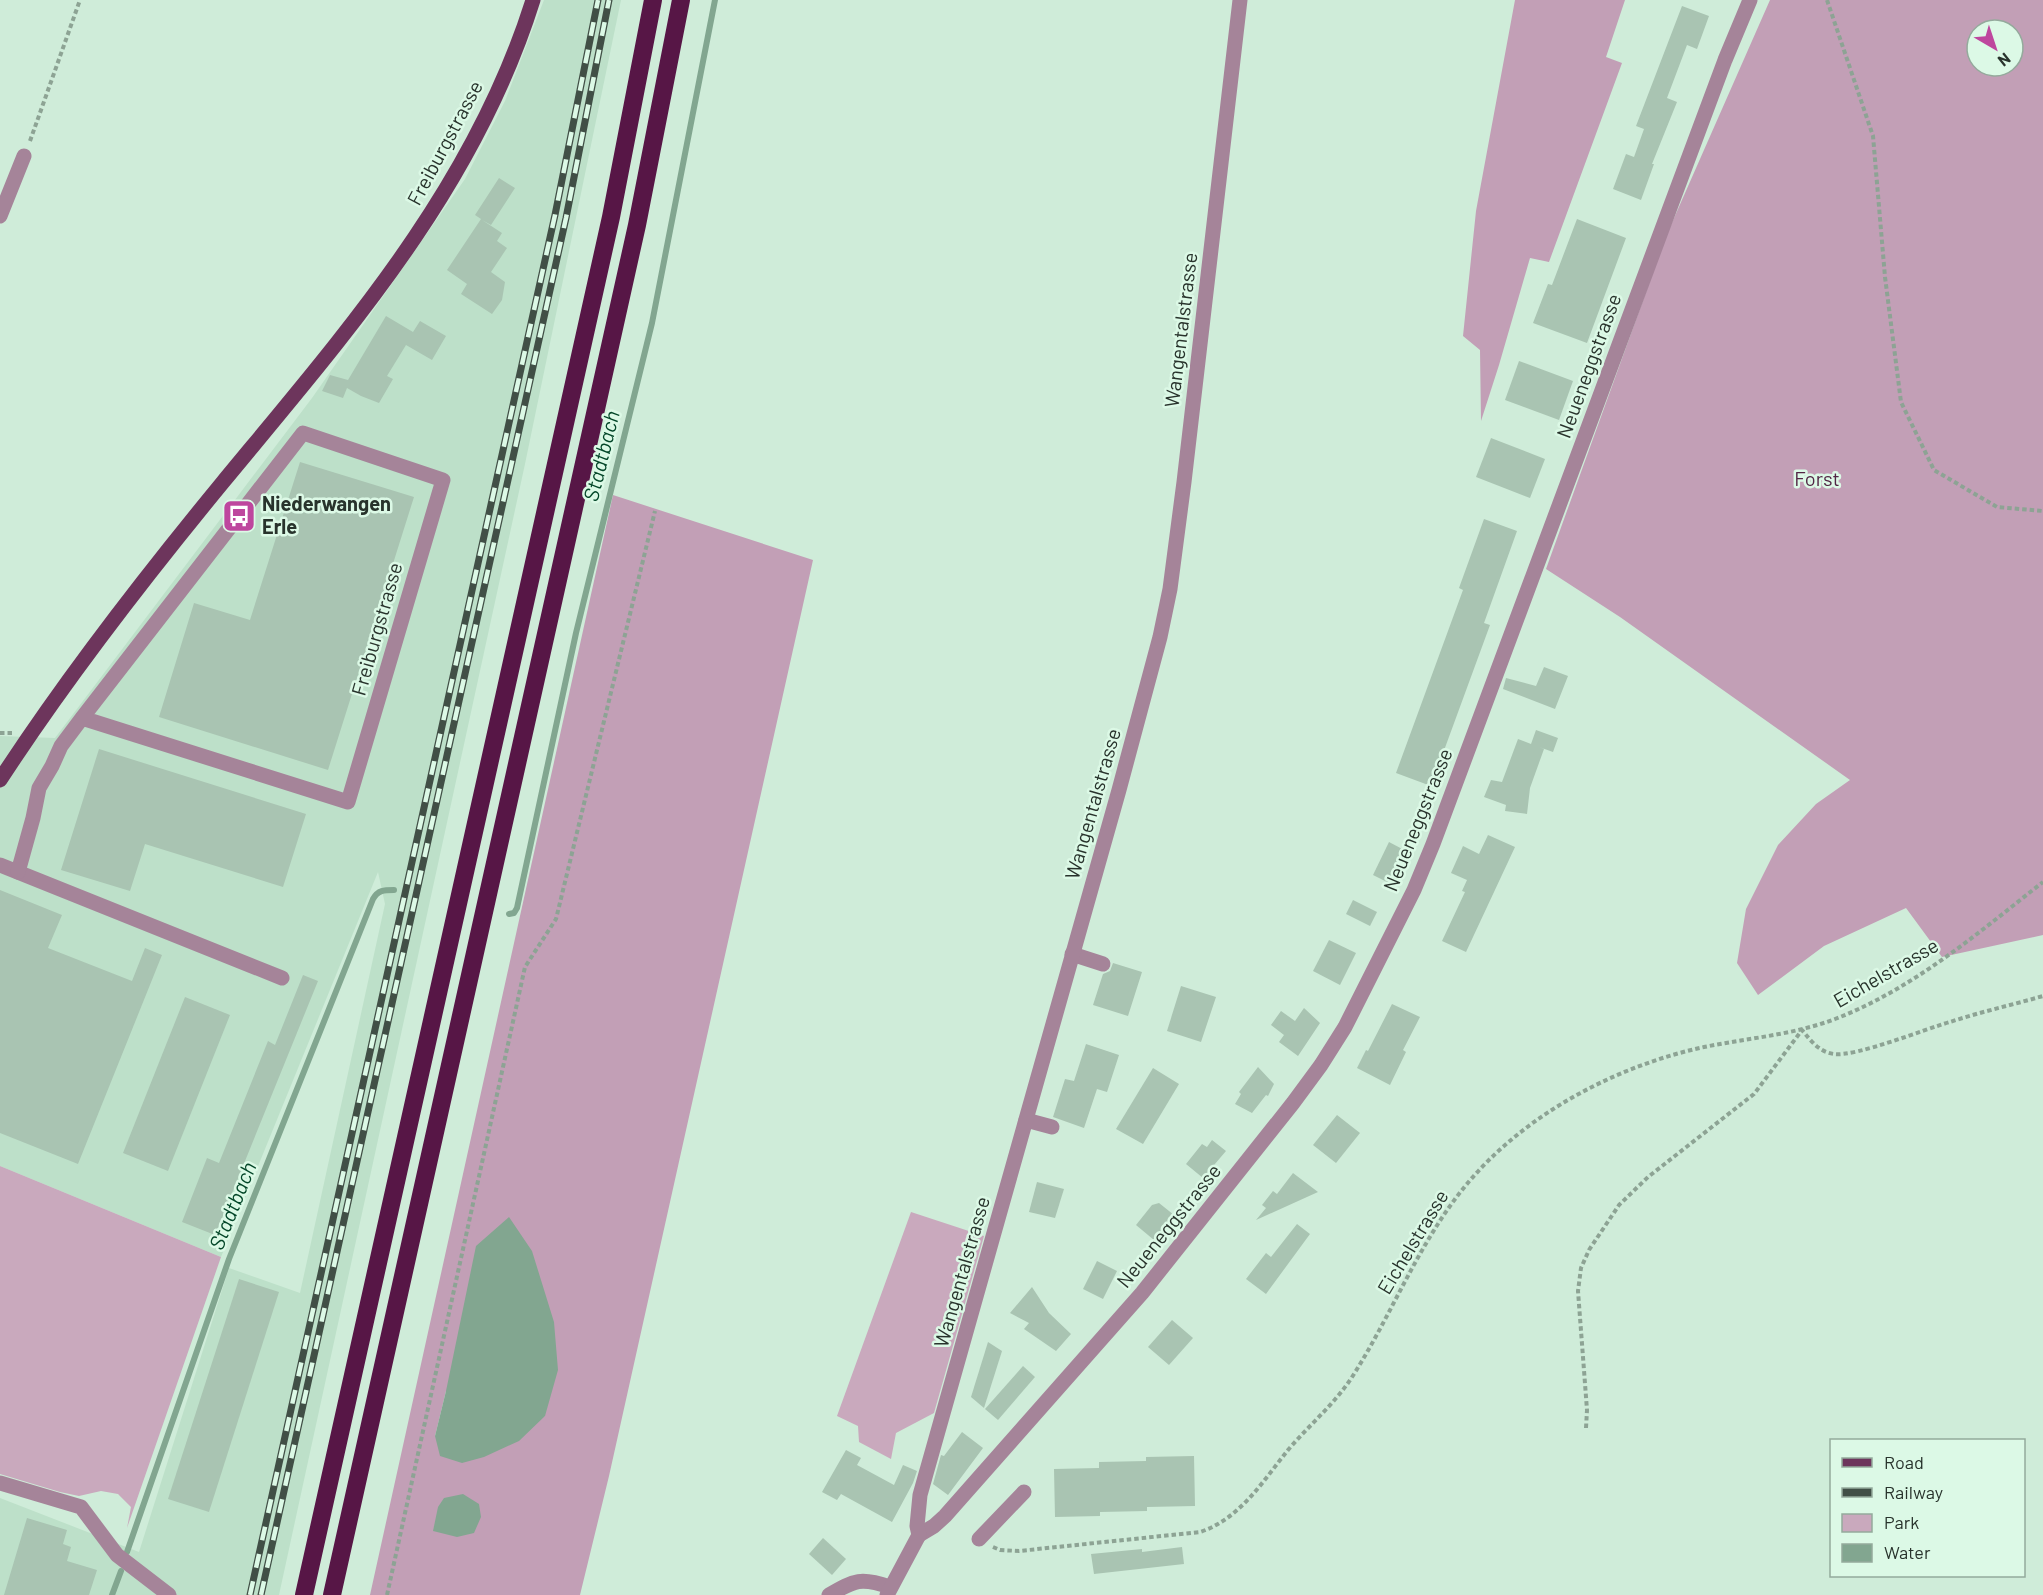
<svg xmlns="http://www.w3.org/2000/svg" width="2043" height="1595" font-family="Barlow,sans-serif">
<rect width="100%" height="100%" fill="#cfecd9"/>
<path fill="#bde0c9" d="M544,0H621L525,464L279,1595H0V1498L139,1552L229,1268L300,1293L385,904L378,872L221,1257L0,1166V736L55,738L312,398L465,179L505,101Z"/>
<g fill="#c9a9bd">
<path d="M0,1166L221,1257L127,1528L131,1507L118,1494L101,1491L79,1496L60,1492L0,1474Z"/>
<path d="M911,1212L984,1236L934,1413L896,1433L891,1459L859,1442L858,1426L837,1416Z"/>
</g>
<g fill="#c29fb6" fill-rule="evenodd">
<path d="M1515,0H1625L1606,57L1622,63L1549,262L1530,258L1499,365L1481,421L1480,350L1463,336L1476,211Z"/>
<path d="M1770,0H2043V935L1942,957L1906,908L1824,946L1758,995L1737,963L1746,909L1778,845L1816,804L1850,780L1620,617L1546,569L1667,234ZM1977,30H2013V66H1977Z"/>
<path d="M613,495L813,560L609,1476L580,1595H370ZM446,1391L545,1416L435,1436Z"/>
</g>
<g fill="#82a690">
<path d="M509,1217L532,1251L554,1322L558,1370L545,1416L519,1441L484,1457L462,1463L440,1456L435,1436L446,1391L476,1246Z"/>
<path d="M463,1494L479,1504L481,1517L474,1533L457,1537L433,1531L438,1507L444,1498Z"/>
</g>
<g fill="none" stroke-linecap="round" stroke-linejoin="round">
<g stroke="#82a690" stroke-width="6">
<path d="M509,914L514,913L517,908L576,633L652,323L715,0"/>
<path d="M127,1552L229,1259L373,899C378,890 384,890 394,890"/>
<path d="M112,1595L121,1571"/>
</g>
</g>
<g fill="#a9c4b2">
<path d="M1682,6L1709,16L1697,49L1687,45L1667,98L1677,102L1652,164H1654L1641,200L1613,189L1626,154L1634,157L1644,129L1636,126Z"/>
<path d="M499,178L515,188L491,225L482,220L502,233L497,241L507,248L491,272L505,282L502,300L492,314L461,294L467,284L447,270L481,219L475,215Z"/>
<path d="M1577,219L1626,238L1587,343L1533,323L1548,284L1552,285Z"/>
<path d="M386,316L413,332L420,321L446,336L432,360L406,345L387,376L393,379L379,403L361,396L347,388L343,398L322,391L330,375L348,380Z"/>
<path d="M1519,361L1573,381L1559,420L1505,400Z"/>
<path d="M1491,438L1545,459L1530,498L1476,477Z"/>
<path d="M300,462L414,497L328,770L159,717L194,603L250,620Z"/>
<path d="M1484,519L1517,531L1484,623L1490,625L1431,786L1396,773L1463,590L1459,588Z"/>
<path d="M1544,667L1568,676L1555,709L1503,689L1506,678L1536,686Z"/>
<path d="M1536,730L1558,738L1553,752L1539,747L1544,749L1530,788L1527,814L1505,811L1506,805L1484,797L1491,780L1502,782L1518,739L1531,744Z"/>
<path d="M99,749L306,814L283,887L145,844L130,891L61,870Z"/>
<path d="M1488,835L1515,847L1466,952L1442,941L1465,892L1462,891L1467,880L1451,873L1463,846L1479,854Z"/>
<path d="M1389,842L1408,852L1391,884L1373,875Z"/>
<path d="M0,890L62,915L48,948L132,981L145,948L162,955L78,1164L0,1133Z"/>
<path d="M1353,900L1377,912L1370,926L1346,914Z"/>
<path d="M1329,940L1356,953L1340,985L1313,971Z"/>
<path d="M1113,963L1142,972L1128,1016L1093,1005L1103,974L1110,971Z"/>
<path d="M303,975L318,981L215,1235L182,1222L207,1158L219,1163L268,1041L275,1045Z"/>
<path d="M1181,986L1216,997L1201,1042L1167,1031Z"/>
<path d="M185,997L230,1015L168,1171L123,1153Z"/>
<path d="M1392,1004L1420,1017L1403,1050L1406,1052L1390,1085L1357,1068L1366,1050L1368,1051Z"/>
<path d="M1304,1008L1320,1023L1298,1056L1279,1042L1284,1035L1271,1025L1281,1011L1295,1021Z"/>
<path d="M1086,1044L1119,1055L1107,1092L1097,1089L1084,1128L1053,1117L1065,1079L1074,1081Z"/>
<path d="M1258,1067L1274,1084L1268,1096L1266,1095L1252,1113L1235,1104L1241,1094L1239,1092Z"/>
<path d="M1153,1068L1179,1084L1143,1144L1116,1129Z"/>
<path d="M1337,1115L1360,1133L1336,1163L1313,1145Z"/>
<path d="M1212,1140L1226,1151L1203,1178L1186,1164L1202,1144L1207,1147Z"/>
<path d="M1293,1173L1318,1192L1256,1220L1266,1208L1262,1205L1273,1191L1277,1194Z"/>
<path d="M1037,1182L1064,1189L1055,1218L1029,1212Z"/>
<path d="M1159,1203L1174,1215L1154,1240L1136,1225L1152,1205Z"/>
<path d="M1297,1224L1310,1234L1266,1294L1246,1279L1266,1253L1271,1257Z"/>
<path d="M1097,1261L1117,1271L1103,1299L1083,1289Z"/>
<path d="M239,1279L279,1292L209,1512L168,1499Z"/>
<path d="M1032,1287L1049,1313L1071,1334L1056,1351L1024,1329L1029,1323L1010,1313Z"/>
<path d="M1172,1320L1193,1338L1169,1365L1148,1347Z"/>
<path d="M988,1342L1002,1351L984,1408L971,1397Z"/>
<path d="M1023,1366L1035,1377L998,1420L985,1409Z"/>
<path d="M962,1432L983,1448L948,1495L933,1484L941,1455L944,1456Z"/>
<path d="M846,1450L861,1458L857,1465L894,1485L903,1465L917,1471L913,1483L892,1522L841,1494L837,1500L822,1492Z"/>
<path d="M1194,1456L1195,1506L1147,1507V1511L1100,1512V1516L1055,1517L1054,1469L1099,1468V1462L1146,1461V1457Z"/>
<path d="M27,1518L67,1530L63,1544L71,1547L67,1561L97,1570L89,1595H4Z"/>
<path d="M823,1538L846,1559L832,1575L809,1554Z"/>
<path d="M1182,1547L1184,1564L1094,1574L1091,1554L1142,1549V1552Z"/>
</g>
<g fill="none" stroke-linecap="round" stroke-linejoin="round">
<g stroke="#8da394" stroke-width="4" stroke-dasharray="4.5 3" stroke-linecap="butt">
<path d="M1827,0L1873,136L1885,277L1901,402L1934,470L1997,507L2043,511"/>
<path d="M30,141L80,0"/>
<path d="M0,733H13"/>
<path d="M1586,1428L1587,1410L1578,1291L1581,1268L1589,1250L1619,1205L1648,1177L1754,1094L1802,1030C1811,1041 1819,1052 1834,1054C1856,1057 1925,1029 1950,1022C1980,1012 2012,1005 2043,996"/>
<path d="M993,1547L1000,1550L1019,1551L1200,1532C1240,1519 1263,1481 1288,1450C1310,1424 1336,1403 1354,1374C1398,1304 1426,1223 1486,1163C1543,1105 1625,1064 1704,1047C1748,1038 1793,1035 1835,1019C1913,989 1978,933 2043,882"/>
<path d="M387,1595L525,967L556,919L655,511"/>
</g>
<g stroke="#a58499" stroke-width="15">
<path d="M0,216L24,156"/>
<path d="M0,865L282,978"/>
<path d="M18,872L33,818L39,788L52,766L61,746L82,718L303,433L443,480L348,802L82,718"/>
<path d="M1072,954L1103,964"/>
<path d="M1026,1120L1052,1127"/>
<path d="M0,1483L81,1507L117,1555L169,1595"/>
<path d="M919,1535L934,1526L945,1516L1142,1293L1293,1103L1321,1065L1345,1027L1414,890L1433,844L1725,60L1750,0"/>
<path d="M979,1539L1024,1492"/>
<path d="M829,1595C855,1580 861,1577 890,1587"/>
<path d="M887,1595L919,1535L917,1526L920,1495L1119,790L1160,637L1170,589L1184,482L1240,0"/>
</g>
<path stroke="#6d355c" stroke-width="15" d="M0,780C67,677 144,578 223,482C346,333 474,189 533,0"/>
<g stroke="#571646" stroke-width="18">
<path d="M304,1595L611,217L653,0"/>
<path d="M332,1595L637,225L681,0"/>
</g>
<g stroke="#414f46" stroke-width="7">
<g id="rail">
<path d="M250,1595L555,215L598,0"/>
<path d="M261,1595L566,218L609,0"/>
</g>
</g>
<use href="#rail" stroke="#dcf9e6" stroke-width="4.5" stroke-dasharray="14" stroke-linecap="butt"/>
</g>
<defs>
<g id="bus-square" transform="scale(1.725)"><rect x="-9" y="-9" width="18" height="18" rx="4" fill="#be479e" stroke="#dcf9e6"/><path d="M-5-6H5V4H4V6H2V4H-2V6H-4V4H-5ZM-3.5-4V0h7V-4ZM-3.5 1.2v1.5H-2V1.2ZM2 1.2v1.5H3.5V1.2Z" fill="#fff"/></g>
</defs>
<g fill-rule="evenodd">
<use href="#bus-square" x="239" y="516"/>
</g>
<g text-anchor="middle" stroke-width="5" stroke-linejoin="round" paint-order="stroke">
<g font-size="20" fill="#28332c" stroke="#dcf9e6">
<text transform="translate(445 143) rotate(-62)" y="7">Freiburgstrasse</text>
<text transform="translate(1181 330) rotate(-83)" y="7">Wangentalstrasse</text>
<text transform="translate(1589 366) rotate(-70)" y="7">Neueneggstrasse</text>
<text transform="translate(377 629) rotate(-74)" y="7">Freiburgstrasse</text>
<text transform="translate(1093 804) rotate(-74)" y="7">Wangentalstrasse</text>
<text transform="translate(1418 820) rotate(-68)" y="7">Neueneggstrasse</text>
<text transform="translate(1886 973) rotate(-30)" y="7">Eichelstrasse</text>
<text transform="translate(1169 1226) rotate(-51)" y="7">Neueneggstrasse</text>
<text transform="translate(1413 1242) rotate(-59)" y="7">Eichelstrasse</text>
<text transform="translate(962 1272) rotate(-74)" y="7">Wangentalstrasse</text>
</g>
<g font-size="20" fill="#522545" stroke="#dcf9e6">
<text x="1817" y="486">Forst</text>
</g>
<g font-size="20" font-weight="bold" fill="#28332c" stroke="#dcf9e6" text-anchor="start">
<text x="262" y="511">Niederwangen<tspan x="262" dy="23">Erle</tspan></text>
</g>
<g font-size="21" font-style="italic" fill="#044729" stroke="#dcf9e6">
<text transform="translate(602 456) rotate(-76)" y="7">Stadtbach</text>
<text transform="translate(233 1206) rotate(-68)" y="7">Stadtbach</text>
</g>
</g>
<rect x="1830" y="1439" width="195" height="138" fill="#dcf9e6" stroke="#94aa9c" stroke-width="1.5"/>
<rect x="1842" y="1458" width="30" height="9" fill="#6d355c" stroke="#94aa9c" stroke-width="1.5"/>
<text x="1884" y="1469" font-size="18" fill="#28332c">Road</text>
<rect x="1842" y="1488" width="30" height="9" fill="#414f46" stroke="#94aa9c" stroke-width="1.5"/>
<text x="1884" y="1499" font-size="18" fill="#28332c">Railway</text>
<rect x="1842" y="1514" width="30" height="18" fill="#c9a9bd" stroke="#94aa9c" stroke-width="1.5"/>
<text x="1884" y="1529" font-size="18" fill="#28332c">Park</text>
<rect x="1842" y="1544" width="30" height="18" fill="#82a690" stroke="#94aa9c" stroke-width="1.5"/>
<text x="1884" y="1559" font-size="18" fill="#28332c">Water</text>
<g transform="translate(1995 48) rotate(141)"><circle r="28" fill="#dcf9e6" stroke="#94aa9c" stroke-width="1.5"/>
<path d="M0-4.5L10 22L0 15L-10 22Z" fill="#be479e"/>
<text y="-9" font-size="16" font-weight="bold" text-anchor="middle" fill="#28332c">N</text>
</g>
</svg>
